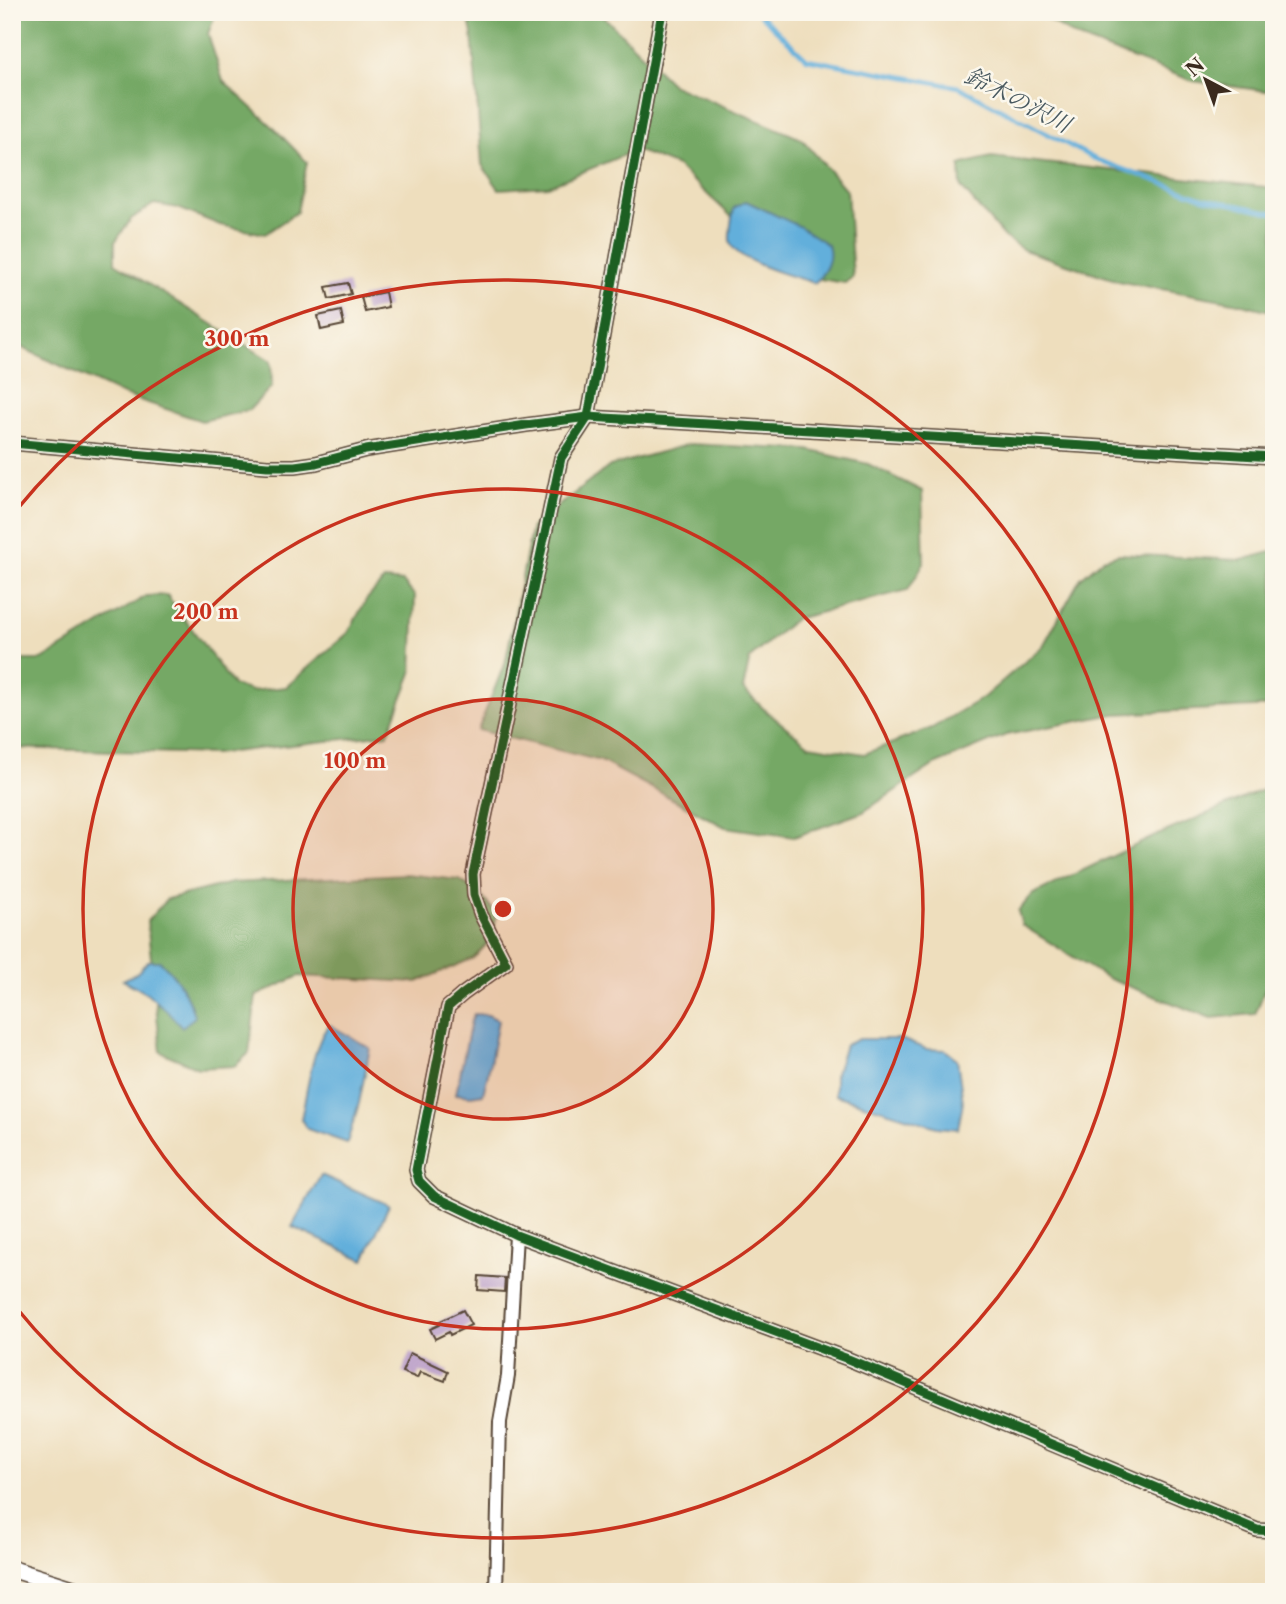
<svg xmlns="http://www.w3.org/2000/svg" width="1286" height="1604" font-family="'Libre Caslon Text','Noto Serif JP',serif">
<rect width="100%" height="100%" fill="#fbf7ec"/>
<filter id="ink" filterUnits="userSpaceOnUse"><feTurbulence type="fractalNoise" baseFrequency=".0143" numOctaves="2"/><feDisplacementMap in="SourceGraphic" scale="14" xChannelSelector="R" yChannelSelector="G"/><feConvolveMatrix kernelMatrix="1 2 1 2 8 2 1 2 1" color-interpolation-filters="sRGB"/></filter>
<filter id="wash" filterUnits="userSpaceOnUse"><feTurbulence type="fractalNoise" baseFrequency=".00686" numOctaves="4" result="noise"/><feDisplacementMap in="SourceGraphic" scale="28" xChannelSelector="R" yChannelSelector="G"/><feGaussianBlur stdDeviation="1.57" result="paint"/><feColorMatrix in="noise" values="0 0 0 0 0 0 0 0 0 0 0 0 0 0 0 0 0 1.4 0 .05"/><feComposite in="paint" operator="in"/></filter>
<g filter="url(#wash)">
<rect width="100%" height="100%" fill="#eedebd"/>
<g fill="#74a865" stroke="#586942" stroke-width="2">
<path d="M21,12H216L208,34L223,81L272,126L307,162L297,212L265,234L220,225L178,208L154,204L131,219L115,242V263L271,361L272,386L249,410L202,421L121,394L12,343V20Z"/>
<path d="M463,12H599L673,85L802,139L847,191L853,277L845,283L820,279L775,257L677,166L636,150L548,186L499,189L482,165L472,34L469,20Z"/>
<path d="M1035,12H1274V92L1193,81L1078,38Z"/>
<path d="M991,157L1274,188V312L1234,302L1122,282L1024,250L1004,237L961,187L960,166L963,164Z"/>
<path d="M690,444L808,450L868,464L922,491L924,563L908,590L795,619L750,658L743,689L767,712L809,745L864,754L932,728L984,697L1043,646L1080,579L1103,559L1119,554L1242,560L1274,551V706L1115,714L1006,735L934,765L863,812L794,837L725,827L601,761L478,730L506,660L532,526L610,466Z"/>
<path d="M384,580L403,582L415,596L412,673L388,734L214,754L12,748V660H42L146,596L167,595L233,685L251,691L286,687L348,633L366,600Z"/>
<path d="M1274,785V968L1255,1014L1211,1018L1107,978L1022,925L1018,911L1033,894L1153,837Z"/>
<path d="M406,874L459,880L477,891L496,913L494,936L474,958L417,982L299,976L256,996L249,1053L235,1066L198,1068L161,1052L147,921L167,899L231,883Z"/>
</g>
<g fill="#62afdb" stroke="#4e6c7c" stroke-width="2">
<path d="M746,201L799,226L828,245C833,260 825,272 815,283C797,278 732,261 730,241C729,230 732,218 734,208Z"/>
<path d="M148,961H160C180,980 185,991 195,1017L182,1027L167,1011L148,994L123,980L137,973Z"/>
<path d="M474,1014L488,1015L498,1020L488,1074L483,1094L470,1096L456,1094L471,1021Z"/>
<path d="M330,1025L370,1048L359,1103L347,1143L307,1129L301,1119C306,1097 314,1037 330,1025Z"/>
<path d="M859,1039H901L926,1049L945,1050L957,1059L963,1102L958,1129L937,1127L835,1095V1076L845,1045Z"/>
<path d="M321,1175L389,1205L364,1260L292,1227Z"/>
</g>
<g fill="none" stroke-linecap="round" stroke-linejoin="round">
<path stroke="#62afdb" stroke-width="4.5" d="M757,12L807,59L959,87L1095,159L1203,198L1274,213"/>
</g>
<g id="blocks">
<g fill="#b698c6">
<path d="M348,283L351,294L329,299L326,287Z"/>
<path d="M385,292L388,307L365,312L361,297Z"/>
<path d="M341,311L344,325L321,330L318,316Z"/>
<path d="M479,1276L505,1278L504,1292L478,1290Z"/>
<path d="M463,1310L471,1325L450,1335L449,1332L435,1339L430,1329L439,1325L438,1322Z"/>
<path d="M410,1353L448,1371L445,1381L420,1372L417,1378L402,1372Z"/>
</g>
</g>
</g>
<g filter="url(#ink)">
<use href="#blocks" fill-opacity="0" stroke="#564536" stroke-width="2"/>
<g fill="none" stroke-linecap="round" stroke-linejoin="round">
<g stroke="#564536" stroke-width="16">
<g id="minor">
<path d="M662,12L588,417L561,458L473,874L474,895L481,915L506,963L463,994L448,1007L416,1170L419,1181L434,1196L516,1235L848,1359L1257,1530L1274,1531"/>
<path d="M12,443L267,466H295L316,463L366,450L526,425L588,417L1274,457"/>
<path d="M496,1592L500,1422L508,1376L516,1235"/>
</g>
</g>
<g stroke="#564536" stroke-width="19">
<path id="tertiary" d="M12,1569L84,1592"/>
</g>
<use href="#minor" stroke="#fff" stroke-width="12"/>
<use href="#tertiary" stroke="#fff" stroke-width="16"/>
<g stroke="#fbf7ec" stroke-width="13">
<g id="cycleway">
<path d="M662,12L588,417L561,458L473,874L474,895L481,915L506,963L463,994L448,1007L416,1170L419,1181L434,1196L516,1235L848,1359L1257,1530L1274,1531"/>
<path d="M12,443L267,466H295L316,463L366,450L526,425L588,417L1274,457"/>
</g>
</g>
<use href="#cycleway" stroke="#1b5e20" stroke-width="9"/>
</g>
</g>
<circle cx="503" cy="909" r="210" fill="#c8321e" fill-opacity=".12"/>
<g fill="none" stroke="#c8321e" stroke-width="3.5">
<circle cx="503" cy="909" r="210"/>
<circle cx="503" cy="909" r="420"/>
<path d="M14 513A629 629 0 1 1 14 1305"/>
</g>
<g text-anchor="middle" stroke-width="5" stroke-linejoin="round" paint-order="stroke">
<g font-size="23" font-style="italic" fill="#495960" stroke="#fbf7ec">
<text transform="translate(1018 100) rotate(27)" y="8">鈴木の沢川</text>
</g>
</g>
<circle cx="503" cy="909" r="10" fill="#c8321e" stroke="#fbf7ec" stroke-width="3.5"/>
<g font-size="21" text-anchor="middle" font-weight="bold" fill="#c8321e" stroke="#fbf7ec" stroke-width="5" stroke-linejoin="round" paint-order="stroke">
<text x="237" y="346">300 m</text>
<text x="206" y="619">200 m</text>
<text x="355" y="768">100 m</text>
</g>
<rect width="1286" height="1604" fill="none" stroke="#fbf7ec" stroke-width="42"/>
<g transform="translate(1206 80) rotate(319)" stroke="#fbf7ec" stroke-width="5" paint-order="stroke">
<path d="M0-5L12 26L0 18L-12 26Z" fill="#3b2a1e"/>
<text y="-10" font-size="19" font-weight="bold" text-anchor="middle" fill="#3b2a1e">N</text>
</g>
</svg>
